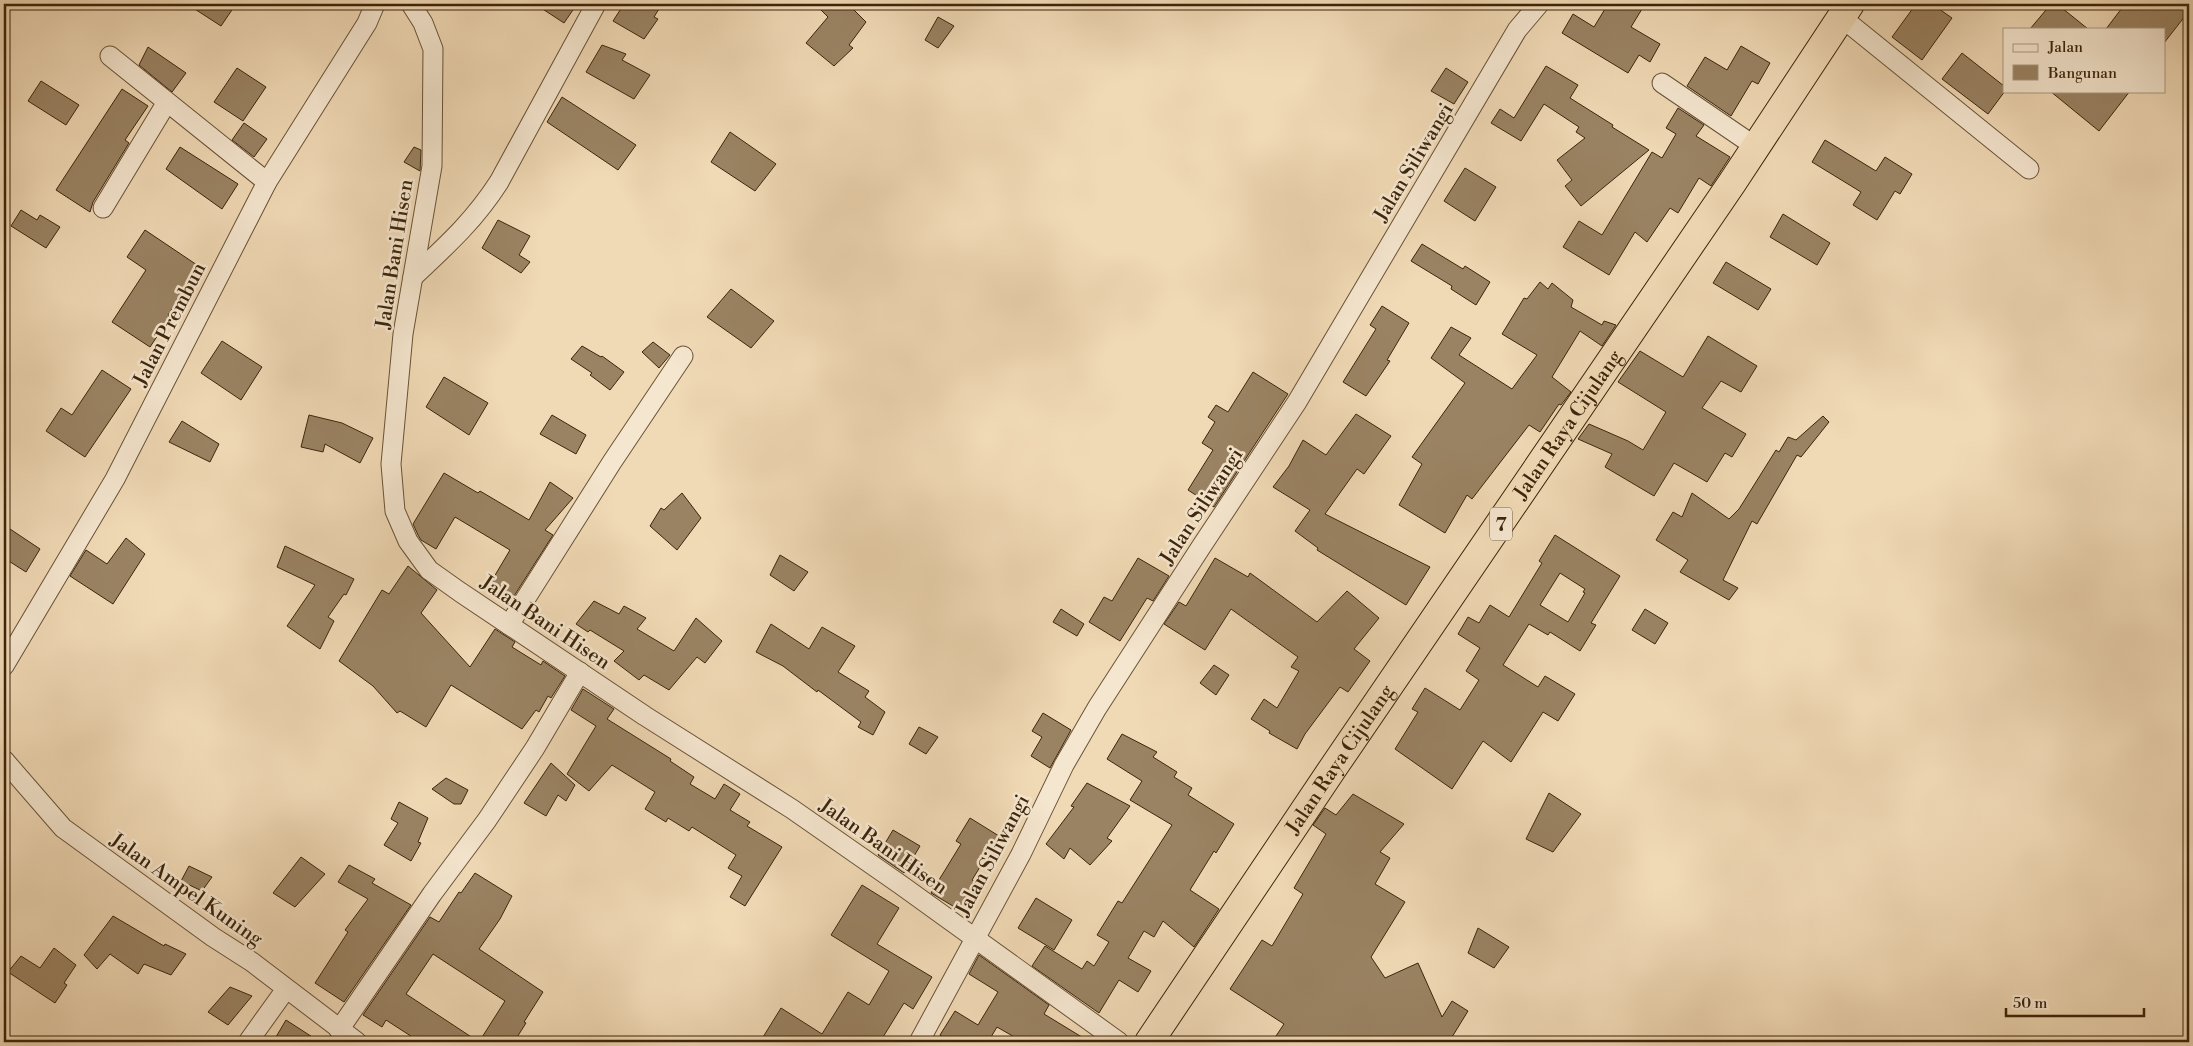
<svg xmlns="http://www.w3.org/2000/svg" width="2193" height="1046" font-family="'Libre Bodoni',serif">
<rect width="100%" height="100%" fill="#f0d9b5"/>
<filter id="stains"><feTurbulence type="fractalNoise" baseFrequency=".004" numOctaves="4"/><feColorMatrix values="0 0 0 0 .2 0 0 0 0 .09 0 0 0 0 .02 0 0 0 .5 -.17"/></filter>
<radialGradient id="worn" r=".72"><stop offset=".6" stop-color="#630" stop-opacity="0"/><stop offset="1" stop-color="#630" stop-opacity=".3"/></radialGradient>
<g fill="#9a8363" stroke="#3c250b" fill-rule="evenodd">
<path d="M187,4H236L221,26Z"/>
<path d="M535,4H577L564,23Z"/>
<path d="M624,4H662L654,17L658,19L644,39L613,21Z"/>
<path d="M815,4H848L866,22L849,45L853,48L834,66L806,43L828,17Z"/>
<path d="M1608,4H1645L1631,27L1660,44L1650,62L1639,55L1628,73L1562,33L1573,14L1594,27Z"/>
<path d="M1916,4H1932L1952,18L1922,60L1892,37Z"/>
<path d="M2051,4H2057L2088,29H2030Z"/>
<path d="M2125,4H2189V11L2164,43V29H2106Z"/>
<path d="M938,17L954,26L938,48L925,40Z"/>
<path d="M602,45L626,54L622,60L650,75L634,99L586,72Z"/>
<path d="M1741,46L1770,63L1758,84L1752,81L1731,116L1687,86L1705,57L1727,70Z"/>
<path d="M148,47L186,73L172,92L139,65Z"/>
<path d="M1962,53L2004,86L2005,91L1988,114L1942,79Z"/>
<path d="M1546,66L1578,85L1570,98L1613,125L1612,127L1649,150L1581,206L1565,186L1572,180L1557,160L1585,138L1576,132L1579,127L1544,104L1521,141L1491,123L1500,109L1514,118Z"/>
<path d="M237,68L266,87L243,121L214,102Z"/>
<path d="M1446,68L1468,82L1454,104L1431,91Z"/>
<path d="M41,81L79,105L66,125L28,101Z"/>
<path d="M122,89L148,106L125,140L129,143L93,202L90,212L56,190Z"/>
<path d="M2050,91H2130L2099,131Z"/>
<path d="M562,97L636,145L618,170L547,122Z"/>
<path d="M1678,108L1704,125L1696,136L1730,157L1711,186L1699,178L1678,213L1670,208L1647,242L1635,232L1609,275L1563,247L1579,221L1602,235L1652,152L1662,158L1676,134L1666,128Z"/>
<path d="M244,123L267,139L254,157L232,140Z"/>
<path d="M730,132L776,164L755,191L711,162Z"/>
<path d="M1825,140L1876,171L1885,157L1912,174L1900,194L1895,191L1877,220L1853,205L1861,192L1812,162Z"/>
<path d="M180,147L238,184L222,209L166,169Z"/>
<path d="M414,147L421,150L420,171L404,162Z"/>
<path d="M1465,168L1496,187L1475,221L1444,201Z"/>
<path d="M21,210L37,220L40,215L60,227L46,248L11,226Z"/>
<path d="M1783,214L1830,243L1817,265L1770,237Z"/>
<path d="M498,220L530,236L519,255L530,262L521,273L482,248Z"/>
<path d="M145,230L200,267L168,315L170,317L150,347L112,322L146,270L127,257Z"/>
<path d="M1422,244L1463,269L1465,266L1490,282L1476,305L1451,289L1452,286L1411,261Z"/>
<path d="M1726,262L1771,289L1758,310L1713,283Z"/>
<path d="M1540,282L1548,289L1552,283L1573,300L1571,307L1602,325L1604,321L1616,325L1602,346L1580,331L1552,377L1571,392L1561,405L1559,404L1540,432L1529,425L1472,499L1467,495L1445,533L1399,505L1422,464L1412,457L1465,383L1431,358L1451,327L1471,338L1459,355L1512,389L1537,355L1502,334L1524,298L1527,299Z"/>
<path d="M731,289L774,321L751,348L707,317Z"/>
<path d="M1382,306L1409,323L1387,360L1390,361L1366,396L1343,382L1376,329L1370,325Z"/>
<path d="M1708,336L1757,366L1741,392L1721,381L1702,408L1746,434L1732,457L1725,453L1707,482L1674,463L1654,496L1605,467L1612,454L1578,439L1589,424L1628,441L1643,450L1666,412L1618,382L1640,351L1683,377Z"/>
<path d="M222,341L262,367L241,400L201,373Z"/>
<path d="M653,342L670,355L659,368L642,352Z"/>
<path d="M582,346L601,357L602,356L624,372L610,390L590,375L592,373L571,359Z"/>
<path d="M102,370L131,389L85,457L46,431L61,408L72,415Z"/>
<path d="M1253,372L1288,394L1214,507L1188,490L1213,450L1202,443L1215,422L1208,417L1216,405L1228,412Z"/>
<path d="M444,377L488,403L469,435L426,407Z"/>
<path d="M1356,414L1391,436L1364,474L1357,469L1325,514L1430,567L1406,605L1317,550L1318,548L1295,531L1310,510L1273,487L1289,466L1303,440L1326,455Z"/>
<path d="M309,415L342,423L373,438L360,463L325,444L323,452L301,447Z"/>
<path d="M552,415L586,435L576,454L540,434Z"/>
<path d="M1823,416L1829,422L1801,457L1797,455L1757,524L1752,521L1723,580L1738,588L1729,600L1680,572L1688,560L1656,540L1673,512L1682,517L1692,493L1729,519L1739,509L1776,450L1779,452L1788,437L1796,440Z"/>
<path d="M182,421L219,444L210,462L169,442Z"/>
<path d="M444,473L478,493L480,491L529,520L550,482L573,498L545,530L553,535L514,596L491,582L510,550L455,517L436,549L421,540L418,535L413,524Z"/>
<path d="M682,493L701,518L677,550L650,526L661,508L664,510Z"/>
<path d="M4,525L40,549L26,572L4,558Z"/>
<path d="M1555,535L1620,576L1591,623L1596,625L1580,651L1550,632L1548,635L1529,624L1503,665L1538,687L1545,676L1575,694L1558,721L1543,712L1511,762L1483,741L1452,789L1395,749L1418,712L1412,709L1425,688L1460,710L1479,680L1466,671L1480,648L1458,634L1468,617L1479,623L1490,605L1509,617L1542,563L1539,561ZM1560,573L1585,589L1583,592L1585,593L1568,622L1540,605Z"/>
<path d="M126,538L145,554L113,604L70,576L86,550L107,564Z"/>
<path d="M285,546L354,579L346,595L344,594L328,617L334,621L320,649L287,626L315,585L277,567Z"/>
<path d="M780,555L808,572L794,591L770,575Z"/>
<path d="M1138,558L1169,576L1153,601L1147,598L1120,641L1089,622L1104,597L1112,601Z"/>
<path d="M1215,558L1248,577L1250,573L1317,622L1347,591L1379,618L1354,649L1370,661L1348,692L1340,687L1305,734L1297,749L1269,733L1270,731L1251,719L1264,699L1277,708L1299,671L1291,667L1298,657L1231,609L1205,650L1164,624L1179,602L1186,606Z"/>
<path d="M408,566L437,590L421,613L470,667L495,629L515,642L512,647L541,665L543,661L565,676L551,698L548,696L539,712L536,710L522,729L451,685L426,727L400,711L397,713L373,686L339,661L382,590L389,594Z"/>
<path d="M594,601L619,614L624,606L646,618L637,629L674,651L696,618L722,641L705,663L697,657L669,690L644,675L639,680L614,661L624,651L590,630L588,632L576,624Z"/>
<path d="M1061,609L1084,624L1077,636L1053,622Z"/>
<path d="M1645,609L1668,623L1655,644L1632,630Z"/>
<path d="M771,624L809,649L822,627L855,646L838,672L869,691L865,697L885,712L873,735L858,727L861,722L818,690L817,692L783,666L756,652Z"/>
<path d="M1214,665L1229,675L1216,695L1200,683Z"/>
<path d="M583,689L614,709L607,719L671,759L670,761L694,777L690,784L715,799L724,784L740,794L730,810L750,822L747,826L782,847L745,906L730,897L742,876L728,868L736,855L692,827L689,831L668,818L666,822L645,809L655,792L612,765L589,791L567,774L596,726L571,710Z"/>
<path d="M1043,713L1071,730L1050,768L1031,756L1042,737L1032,731Z"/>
<path d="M919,727L938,737L926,754L909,744Z"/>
<path d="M1122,734L1157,752L1153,757L1177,772L1174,777L1192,788L1188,795L1234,824L1216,853L1214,851L1190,890L1219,909L1194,947L1163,921L1154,937L1144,931L1128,958L1151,971L1138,992L1119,980L1099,1013L1032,966L1045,946L1082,969L1087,961L1094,966L1109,942L1097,935L1118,901L1122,903L1172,825L1130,800L1142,781L1107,759Z"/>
<path d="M551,763L575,785L566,801L558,795L546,816L524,803Z"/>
<path d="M446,778L468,790L461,804H454L432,789Z"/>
<path d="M1087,783L1130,806L1107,838L1112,841L1090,865L1070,848L1064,859L1046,844L1074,807L1071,806Z"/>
<path d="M1549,793L1581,814L1553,852L1526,839Z"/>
<path d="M1353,794L1404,824L1380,852L1390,858L1375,884L1405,902L1371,957L1385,978L1418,963L1442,1017L1452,1001L1468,1011L1449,1042H1272L1284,1024L1230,989L1262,940L1272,946L1303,894L1294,888L1326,834L1313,825L1325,808L1336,815Z"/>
<path d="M399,802L428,818L418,842L421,843L411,861L384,845L398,823L391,819Z"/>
<path d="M970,818L999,836L972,880L985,887L968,915L931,893L961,844L956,841Z"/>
<path d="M893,830L920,846L904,873L878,855Z"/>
<path d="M301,857L325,874L295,907L273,893Z"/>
<path d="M349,865L375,879L372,883L411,905L344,1002L315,983L348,932L345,930L368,899L338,882Z"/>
<path d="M189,866L212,877L202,891L181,881Z"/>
<path d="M475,873L512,896L500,919L479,949L543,992L524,1022L526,1023L514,1042H420L386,1020L382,1027L363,1015L430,917L439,922L459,892L461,893ZM433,954L505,1001L479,1042L406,994Z"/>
<path d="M862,885L899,908L877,944L932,977L913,1009L904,1003L880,1042H760L781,1008L822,1034L848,992L869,1005L889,971L831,935Z"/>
<path d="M1036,898L1072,920L1054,950L1018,928Z"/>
<path d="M113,916L164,946L165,944L186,954L171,975L144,964L138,974L110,954L97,969L84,955Z"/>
<path d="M1478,928L1509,947L1494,968L1468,953Z"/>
<path d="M54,948L76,965L64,983L67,985L55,1003L8,972L21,956L40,968Z"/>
<path d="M979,955L1049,1005L1044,1014L1090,1042H1023L997,1027L988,1042H951L940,1035L955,1011L978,1025L998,992L969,974Z"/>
<path d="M230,987L252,996L228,1025L208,1012Z"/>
<path d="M286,1020L320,1042H273Z"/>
</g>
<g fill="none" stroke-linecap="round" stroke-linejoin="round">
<g stroke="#695236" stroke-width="21">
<g id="street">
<path d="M411,4L423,23L433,49L432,166L403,334L391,464L395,511L408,541L429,570L460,592L645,716L792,809L901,885L1119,1042"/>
<path d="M1841,17L2029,169"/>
<path d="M110,56L267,182"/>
<path d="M1662,83L1756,147"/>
<path d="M103,208L167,102"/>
<path d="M413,277C446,246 474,221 499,182L596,4"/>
<path d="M509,625L612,462L683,356"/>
<path d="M4,666L115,479L267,182L367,23L375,4"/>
<path d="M4,760L63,828L213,937L252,962L357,1042"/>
<path d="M339,1030L432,894L487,820L535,748L580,672"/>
<path d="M248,1042L286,989"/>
<path d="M919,1042L1021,854L1064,765L1097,708L1201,547L1297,402L1517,30L1539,4"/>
</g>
</g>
<g stroke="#3c250b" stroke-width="30">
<g id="highway">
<path id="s1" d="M1149,1042L1335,765L1732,183L1850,4"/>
</g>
</g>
<use href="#street" stroke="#f5e6cf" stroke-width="19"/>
<use href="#highway" stroke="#f0d9b5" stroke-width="28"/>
</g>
<g text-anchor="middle" stroke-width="5" stroke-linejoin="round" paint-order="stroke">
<rect fill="#f5e6cf" stroke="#745f46" stroke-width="1" x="1490" y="507.5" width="22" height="33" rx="4"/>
<g font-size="19" font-weight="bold" fill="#3c250b">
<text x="1501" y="531">7</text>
</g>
<g font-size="20" fill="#3c250b" stroke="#f5e6cf">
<text transform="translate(1413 162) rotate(-59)" y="7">Jalan Siliwangi</text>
<text transform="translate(394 254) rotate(-81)" y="7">Jalan Bani Hisen</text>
<text transform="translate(169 324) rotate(-63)" y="7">Jalan Prembun</text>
<text dy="7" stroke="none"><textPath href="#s1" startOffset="746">Jalan Raya Cijulang</textPath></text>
<text transform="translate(1201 506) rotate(-57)" y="7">Jalan Siliwangi</text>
<text transform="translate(546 622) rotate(34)" y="7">Jalan Bani Hisen</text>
<text dy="7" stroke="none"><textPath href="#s1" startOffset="341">Jalan Raya Cijulang</textPath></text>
<text transform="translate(884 846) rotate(35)" y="7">Jalan Bani Hisen</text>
<text transform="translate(992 855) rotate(-62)" y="7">Jalan Siliwangi</text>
<text transform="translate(187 889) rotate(35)" y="7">Jalan Ampel Kuning</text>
</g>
</g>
<rect width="2193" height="1046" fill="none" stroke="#f0d9b5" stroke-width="20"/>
<rect x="5" y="5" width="2183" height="1036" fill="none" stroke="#3c250b" stroke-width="2.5"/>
<rect x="10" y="10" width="2173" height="1026" fill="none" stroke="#3c250b"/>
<rect x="2003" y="28" width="162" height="65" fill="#f5e6cf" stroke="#ab9981"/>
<rect x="2013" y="44" width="25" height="8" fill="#f5e6cf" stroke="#ab9981"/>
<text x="2048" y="52" font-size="15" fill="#3c250b">Jalan</text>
<rect x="2013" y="65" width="25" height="15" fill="#9a8363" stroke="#ab9981"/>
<text x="2048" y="78" font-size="15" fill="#3c250b">Bangunan</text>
<path d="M2006 1008v8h138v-8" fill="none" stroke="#3c250b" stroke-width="2.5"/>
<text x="2013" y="1008" font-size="15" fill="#3c250b" stroke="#f5e6cf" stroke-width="4" paint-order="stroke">50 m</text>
<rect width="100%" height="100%" filter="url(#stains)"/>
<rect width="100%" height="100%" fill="url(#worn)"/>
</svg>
